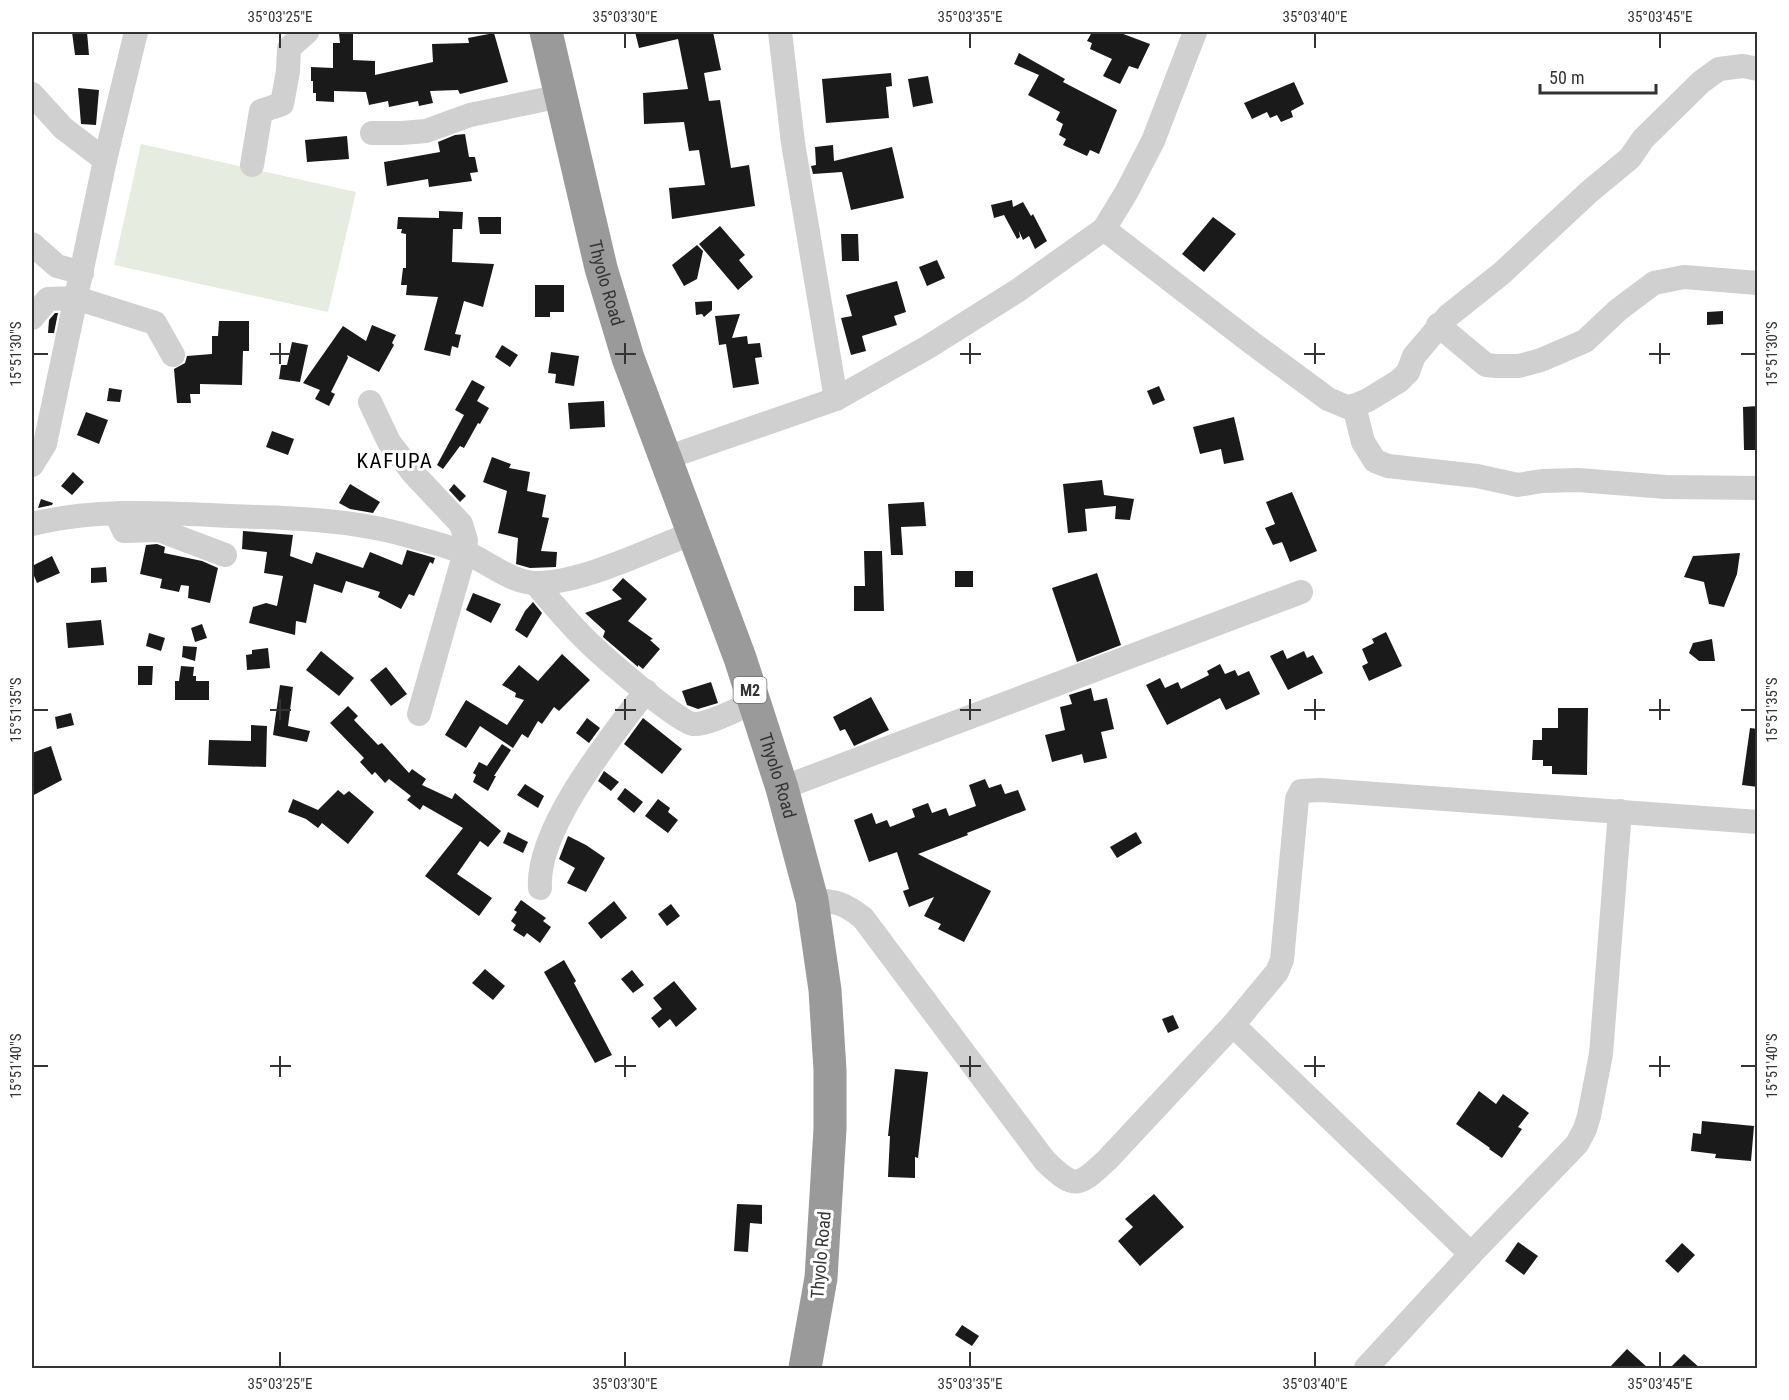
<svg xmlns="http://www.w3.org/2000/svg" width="1789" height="1400" font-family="'Roboto Condensed',sans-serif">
<rect width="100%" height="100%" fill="#fff"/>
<path fill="#e6ecdf" d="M141,144L356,192L328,312L114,265Z"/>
<g fill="#1a1a1a">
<path d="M72,32H87L89,55H75Z"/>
<path d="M635,32H713L721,70L704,73L709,101L720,100L731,168L749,165L755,206L672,219L669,188L705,185L699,150L689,151L684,122L644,124L643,93L688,89L678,39L639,48Z"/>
<path d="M1092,32H1118L1150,44L1138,69L1129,66L1120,84L1103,76L1112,59L1090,49L1092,43L1087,41Z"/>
<path d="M353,33V60L375,61V75L433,62L432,44L469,43L468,38L494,33L508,82L460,94L458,90L430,91L433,103L419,106L418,101L389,107L388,101L369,105L366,92L334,91V102L316,101V93H313V81H311V67L333,68V43H340L339,34Z"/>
<path d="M1019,53L1065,79L1063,82L1117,110L1099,154L1090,150L1087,156L1063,145L1066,139L1059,135L1063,124L1056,120L1060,112L1028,95L1039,75L1014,64Z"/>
<path d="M891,73L892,86L886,87L889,118L826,123L822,79Z"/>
<path d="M928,76L933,103L913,107L908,79Z"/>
<path d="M1294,82L1304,104L1291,111L1293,117L1281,122L1277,115L1270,118L1267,112L1252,119L1244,103Z"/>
<path d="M78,88L99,90L96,125L81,124Z"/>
<path d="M465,134L469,157H475L478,172L470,173L472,181L429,187L428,179L387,186L384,162L440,152L438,142L455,135Z"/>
<path d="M347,136L349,159L307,162L305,140Z"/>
<path d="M833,145L834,161L892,147L904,198L851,210L842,172L813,174L811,166L816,165L815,147Z"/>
<path d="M1012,200L1013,207L1023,202L1031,216L1033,214L1047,241L1035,249L1029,236L1023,240L1019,231L1020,237L1017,239L1004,215L994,218L991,205Z"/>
<path d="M439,211L463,212L462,229H453L452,262L494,264L483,307L464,301L455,334L461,335L458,348L452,346L450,356L424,350L438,297L406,295L407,285H401L403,268H406V234L401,233L402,229H397L398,217L439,218Z"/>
<path d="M478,217H501V234H480Z"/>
<path d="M1213,217L1236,234L1204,272L1182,254Z"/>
<path d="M720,226L745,255L739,260L753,277L738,290L699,244Z"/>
<path d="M841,234H858L859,261H842Z"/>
<path d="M697,245L703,251L697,279L684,286L672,265Z"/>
<path d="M937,260L945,278L927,286L919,267Z"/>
<path d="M897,281L906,312L894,316L897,325L862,336L866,351L851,355L841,318L852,316L846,295Z"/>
<path d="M535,285H564V312H550V317H535Z"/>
<path d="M712,301V310L704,317L702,314L696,315L695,302Z"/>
<path d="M1723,311V324L1707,325V312Z"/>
<path d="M55,313H58L54,333H48L49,320Z"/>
<path d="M740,314L732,338L747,336L748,344L760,343L762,357L755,358L759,384L733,388L726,344L719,345L715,316Z"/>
<path d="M219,321H249V351H243L242,385L200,384V394H190L191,403H177L174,369L185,363L187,356L212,354V336H218Z"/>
<path d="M372,325L396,335L392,343L394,345L379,372L347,355L348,358L331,392L335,394L329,406L315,399L320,390L303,383L343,326L366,341Z"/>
<path d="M292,342L308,345L300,382L279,379L281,365H287Z"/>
<path d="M502,345L518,355L510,367L495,357Z"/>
<path d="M551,352L579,356L574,386L555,383L556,374L548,373Z"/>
<path d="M472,380L485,387L477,401L489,408L480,424L478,423L464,448L460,446L443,469L437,465L464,415L455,410Z"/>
<path d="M1159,386L1165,400L1153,405L1147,391Z"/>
<path d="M109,388L122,390L120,402L107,401Z"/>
<path d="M604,401L605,427L570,429L568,403Z"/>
<path d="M1758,406V450H1744L1743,407Z"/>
<path d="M86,412L108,420L99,444L77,435Z"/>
<path d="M1234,417L1244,460L1224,464L1221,449L1200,454L1193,427Z"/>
<path d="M272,431L294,439L288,455L266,447Z"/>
<path d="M492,457L511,464L509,468L530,472L527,491L546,495L542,517L549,518L541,551L557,552L556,567L530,568L516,564L518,538L498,533L507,491L483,482Z"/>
<path d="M73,472L84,482L72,495L61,486Z"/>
<path d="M1102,480L1104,495L1134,499L1130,520L1115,519L1116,506L1085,509L1087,531L1068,533L1063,484Z"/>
<path d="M350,484L380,502L373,513L350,509L339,503Z"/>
<path d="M454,484L466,496L460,502L449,490Z"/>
<path d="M1292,492L1317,551L1290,562L1282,542L1273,545L1265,528L1275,524L1266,502Z"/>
<path d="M41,499L53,503L52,505L38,508Z"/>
<path d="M924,502L926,526L901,527L903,555H891L888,504Z"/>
<path d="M243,531L293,535L290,556L312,564L316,552L363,568L370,552L402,565L407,550L435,558L433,564L430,562L414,596L409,594L401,609L378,597L380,592L346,581L342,593L314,584L306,623L296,621L295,635L249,623L253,607L266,603L277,606L283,576L264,573L267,552L242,549Z"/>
<path d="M157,544L165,547L164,553L202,561L218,568L210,603L188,598L189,586L181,585L179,592L160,588L162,579L140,574L146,545Z"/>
<path d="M864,551H882L884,611H854V586H865Z"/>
<path d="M1740,553L1737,574L1724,607L1709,604L1704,582L1684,577L1693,556Z"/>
<path d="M52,556L60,573L37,583L32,571V566Z"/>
<path d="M106,567L107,582L91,583V568Z"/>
<rect x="955" y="571" width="18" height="16"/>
<path d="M1097,573L1121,645L1077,662L1052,588Z"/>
<path d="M623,578L647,599L628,621L653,639L650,640L660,649L643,669L638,665V667L603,637L605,631L585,613L622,599L612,590Z"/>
<path d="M473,593L501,604L491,623L466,610Z"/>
<path d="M533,602L542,613L527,638L515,630L525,611Z"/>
<path d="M101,620L104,645L68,648L66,623Z"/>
<path d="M202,624L207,638L195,642L191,628Z"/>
<path d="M1386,632L1402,666L1369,681L1362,666L1368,663L1362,649L1374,643L1372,639Z"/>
<path d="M149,633L165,638L161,651L146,646Z"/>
<path d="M1712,639L1715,661H1699L1689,653L1693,643Z"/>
<path d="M183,646L197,647L195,661L182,657Z"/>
<path d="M268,648L270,668L247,670L246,655L252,654V650Z"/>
<path d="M1283,650L1287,659L1304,651L1307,658L1313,655L1323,673L1288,690L1270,656Z"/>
<path d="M321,651L354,678L339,696L306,670Z"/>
<path d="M562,654L590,680L559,711L554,707L542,724L538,721L528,738L522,734L513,748L480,726L466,748L445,735L466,700L507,725L524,700L515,697L516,693L502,685L519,665L538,681Z"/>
<path d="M1220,664L1225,674L1235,670L1238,676L1249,671L1260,694L1226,710L1220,698L1167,725L1146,685L1160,678L1165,688L1178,682L1181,689L1209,675L1207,671Z"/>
<path d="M138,666H153L152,685H138Z"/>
<path d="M181,666L194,667L193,676H196V681H209V700H175V681H179Z"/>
<path d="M386,667L407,694L391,706L370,680Z"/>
<path d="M711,682L718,703L698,709L687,705L682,691Z"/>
<path d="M280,685L293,687L288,726L310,731L307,742L273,735Z"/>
<path d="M1091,688L1094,701L1107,698L1114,729L1101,732L1107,758L1084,763L1082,754L1052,762L1045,735L1065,730L1060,707L1072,704L1069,695Z"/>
<path d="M871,697L889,730L854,746L845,729L840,731L833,717Z"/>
<path d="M348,706L358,716L354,720L378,745L382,743L409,773L412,769L426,779L422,785L452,799L455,793L501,831L488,847L480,841L457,874L492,898L479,916L425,876L463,828L423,805L420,810L407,800L411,796L389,779L385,783L375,772L372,775L360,762L364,758L330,723Z"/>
<path d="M1558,708H1588L1587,775L1552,774V766H1543V760H1532L1533,740H1542V728H1558Z"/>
<path d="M71,713L74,725L57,729L55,717Z"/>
<path d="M587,718L600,728L589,743L576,733Z"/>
<path d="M643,718L682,749L662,774L624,744Z"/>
<path d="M251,725L267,726L266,767L208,765L209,740L251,741Z"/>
<path d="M1750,728L1758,729V787L1742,785Z"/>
<path d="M502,744L511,750L494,776H496L488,791L473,782L476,775L473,773L479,762L487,766Z"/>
<path d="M51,746L62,780L32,796V753Z"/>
<path d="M604,771L619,782L611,791L598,781Z"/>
<path d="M985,779L989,788L1001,784L1005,794L1018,790L1026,810L967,833L968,835L918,854L991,891L964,942L938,929L941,924L924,916L934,897L909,907L903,891L909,889L897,852L869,862L854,820L872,813L876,824L887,820L890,827L915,817L912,809L928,803L932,813L946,808L949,816L976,806L969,785Z"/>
<path d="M525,784L544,796L538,808L517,795Z"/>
<path d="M625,788L643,802L634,813L617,799Z"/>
<path d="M338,790L344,795L349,791L374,812L348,844L322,823L318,828L306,819L288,812L293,799L318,810Z"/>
<path d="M658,799L670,808L668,812L678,820L668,833L645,816Z"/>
<path d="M508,832L528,842L523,853L503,843Z"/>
<path d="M1136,832L1142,843L1117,858L1110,847Z"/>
<path d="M568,836L586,845L605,858L586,892L567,883L575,868L559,859Z"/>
<path d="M521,900L546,918L543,921L551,927L540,943L527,933L524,937L513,930L516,925L511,921L517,912L514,910Z"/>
<path d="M614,901L627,918L601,939L588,923Z"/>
<path d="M671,904L680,916L667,926L658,914Z"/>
<path d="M564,960L576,981L574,983L612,1055L595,1063L544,972Z"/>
<path d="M485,969L505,986L493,1000L472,983Z"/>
<path d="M632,970L644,985L633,993L621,979Z"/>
<path d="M674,981L697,1009L676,1027L670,1019L659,1028L651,1018L662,1009L653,998Z"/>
<path d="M1173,1015L1179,1028L1168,1033L1162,1019Z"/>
<path d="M895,1069L928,1072L918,1158L915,1157V1178L888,1177L890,1136H888Z"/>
<path d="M1479,1091L1496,1104L1503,1094L1529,1113L1518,1127L1522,1129L1502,1158L1489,1149L1490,1148L1456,1124Z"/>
<path d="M1702,1121L1754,1126L1751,1161L1715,1158L1716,1154L1691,1151L1693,1133L1701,1134Z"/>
<path d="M1154,1194L1184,1227L1140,1266L1118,1241L1133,1227L1125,1219Z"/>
<path d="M737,1204L762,1205V1224L750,1223L748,1252L734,1251Z"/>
<path d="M1518,1242L1538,1256L1524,1275L1505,1261Z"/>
<path d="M1682,1243L1695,1255L1678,1273L1665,1261Z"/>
<path d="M962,1325L979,1336L972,1346L955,1335Z"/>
<path d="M1627,1349L1648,1368H1609Z"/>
<path d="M1684,1354L1700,1368H1670Z"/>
</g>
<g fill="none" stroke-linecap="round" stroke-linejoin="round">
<g stroke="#d0d0d0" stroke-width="24">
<path d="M780,32L793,143L836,399"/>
<path d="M32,94L63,128L105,160"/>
<path d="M372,133H402L426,131L470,115L561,96"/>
<path d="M252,165L261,111L282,104L288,71L289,48L307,32"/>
<path d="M1104,229L1252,343L1328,399L1347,407L1354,406L1368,400L1399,381L1408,372L1414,356L1448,316L1502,273L1589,192L1630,158L1643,139L1701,82L1719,69L1743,66L1758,69"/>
<path d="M32,244L57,266L82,273"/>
<path d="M32,318L48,299L76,298L155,323L173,355"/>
<path d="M1438,325L1486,365L1496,366H1519L1541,360L1585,341L1618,310L1654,283L1684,277L1758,283"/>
<path d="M370,402L389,442L413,473L461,524L466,540L465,552L419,714"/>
<path d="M1354,406L1363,442L1375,461L1388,466L1477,476L1518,485L1542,481L1578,480L1666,487L1758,488"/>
<path d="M666,458L836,399L928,347L1017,291L1104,229L1126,193L1153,141L1195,32"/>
<path d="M32,465L45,444L105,160L136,32"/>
<path d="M116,514L124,531L159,530L225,555"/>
<path d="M32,524C96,508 165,513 231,516C286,518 344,519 398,533C419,539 442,544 463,552C487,560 511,584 538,583C585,582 648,550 693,533"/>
<path d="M535,583C551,602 567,621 584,638C599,653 677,722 693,724C709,725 739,708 754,702"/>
<path d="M782,788L1301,592"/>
<path d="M540,888C536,829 611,737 646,691"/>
<path d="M812,900C836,901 844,903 863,918L1045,1161C1075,1190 1078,1187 1107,1160L1233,1025L1277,972L1282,960L1297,799L1301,791L1321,790L1758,822"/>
<path d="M1233,1025L1471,1254"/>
<path d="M1366,1368L1471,1254L1577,1144L1585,1129L1589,1116L1601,1054L1620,811"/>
</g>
<path stroke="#9a9a9a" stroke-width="33" id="s1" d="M546,32L601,268L628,358L740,658L782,788L812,900L825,990L830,1070V1129L821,1278L805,1368"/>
</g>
<path fill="none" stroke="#333" stroke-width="2" d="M280,33V48M625,33V48M970,33V48M1315,33V48M1660,33V48M280,343V364M625,343V364M970,343V364M1315,343V364M1660,343V364M33,354H48M270,354H291M615,354H636M960,354H981M1304,354H1325M1649,354H1670M1741,354H1756M280,699V720M625,699V720M970,699V720M1315,699V720M1660,699V720M33,710H48M270,710H291M615,710H636M960,710H981M1304,710H1325M1649,710H1670M1741,710H1756M280,1056V1077M625,1056V1077M970,1056V1077M1315,1056V1077M1660,1056V1077M33,1066H48M270,1066H291M615,1066H636M960,1066H981M1304,1066H1325M1649,1066H1670M1741,1066H1756M280,1352V1367M625,1352V1367M970,1352V1367M1315,1352V1367M1660,1352V1367"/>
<g text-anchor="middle" stroke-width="6" stroke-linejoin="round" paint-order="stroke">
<rect fill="#fff" stroke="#707070" stroke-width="1.5" x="733.5" y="677" width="33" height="26" rx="4.5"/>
<g font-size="16" font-weight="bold" fill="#333">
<text x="750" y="696">M2</text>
</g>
<g font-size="18" fill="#333" stroke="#fff">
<text dy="6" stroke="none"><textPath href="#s1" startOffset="258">Thyolo Road</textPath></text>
<text dy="6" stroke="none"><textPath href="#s1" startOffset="780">Thyolo Road</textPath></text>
<text transform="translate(821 1255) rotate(-85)" y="6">Thyolo Road</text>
</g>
<g font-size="21" letter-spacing="1.5" fill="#000" stroke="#fff">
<text x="395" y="468">KAFUPA</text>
</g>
</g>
<rect width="1789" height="1400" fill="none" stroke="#ffffff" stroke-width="66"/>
<path d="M1540 84v9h116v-9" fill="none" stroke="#333333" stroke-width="3"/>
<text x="1549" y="84" font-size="18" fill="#333333" stroke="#ffffff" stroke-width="4.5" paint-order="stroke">50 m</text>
<rect x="33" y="33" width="1723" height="1334" fill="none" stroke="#333" stroke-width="2"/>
<g font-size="15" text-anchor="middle" fill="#333">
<text x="280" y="22">35°03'25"E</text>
<text x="625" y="22">35°03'30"E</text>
<text x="970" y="22">35°03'35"E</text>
<text x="1315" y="22">35°03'40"E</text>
<text x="1660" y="22">35°03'45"E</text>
<text transform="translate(16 354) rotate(-90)" y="5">15°51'30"S</text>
<text transform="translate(1772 354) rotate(-90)" y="5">15°51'30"S</text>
<text transform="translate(16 710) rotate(-90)" y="5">15°51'35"S</text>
<text transform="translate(1772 710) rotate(-90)" y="5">15°51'35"S</text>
<text transform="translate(16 1066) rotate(-90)" y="5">15°51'40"S</text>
<text transform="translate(1772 1066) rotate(-90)" y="5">15°51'40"S</text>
<text x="280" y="1389">35°03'25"E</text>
<text x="625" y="1389">35°03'30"E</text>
<text x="970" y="1389">35°03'35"E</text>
<text x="1315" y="1389">35°03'40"E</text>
<text x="1660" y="1389">35°03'45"E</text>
</g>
</svg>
